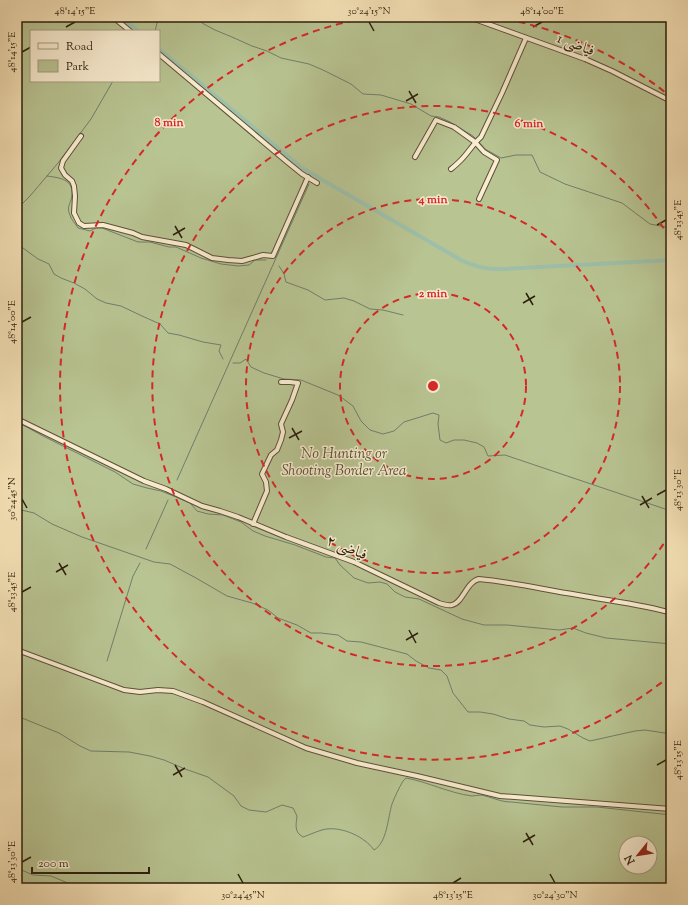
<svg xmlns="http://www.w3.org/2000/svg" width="688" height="905" font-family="'Sorts Mill Goudy',Amiri,serif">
<rect width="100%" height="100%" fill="#f6e3b8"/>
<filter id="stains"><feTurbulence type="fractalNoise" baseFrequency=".005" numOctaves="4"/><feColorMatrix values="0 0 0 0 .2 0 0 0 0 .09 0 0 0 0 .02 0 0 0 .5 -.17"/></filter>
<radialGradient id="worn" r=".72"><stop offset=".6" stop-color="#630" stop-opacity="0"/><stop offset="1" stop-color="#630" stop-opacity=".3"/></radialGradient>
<path fill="#b8c492" stroke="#727250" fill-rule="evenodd" d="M17,17H671V888H17ZM31,31H159V81H31ZM626,843H650V867H626Z"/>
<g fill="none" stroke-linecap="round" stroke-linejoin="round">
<g stroke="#707f6b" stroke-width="1">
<path d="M197,17L202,23L215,30L232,37L252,46L267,51L281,58L309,64L323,70L351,84L363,94L381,95L411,104L431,116L439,117L450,122L473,136L476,139"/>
<path d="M155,31L157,23L155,17"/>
<path d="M478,141L485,149L501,158L516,155H532L540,172L565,184L622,203L650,224L671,228"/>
<path d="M47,176C62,178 76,180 71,200C69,205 67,209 70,215C71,220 76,224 78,228L90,231L96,228H102L138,242H150L169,247H176L201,258L221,264L238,266L249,265L255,260H266"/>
<path d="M17,207L21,205L30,196L58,163L91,119L113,81"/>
<path d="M17,247L23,248L38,259L49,264L54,274L61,278L74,283L85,289L97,299L106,303L121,306L142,316L160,324L168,333L179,335L203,342L221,345L219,351L223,359"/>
<path d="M279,266L284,274L286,282L308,290L325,300L344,298L354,301L370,309L383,310L403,315"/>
<path d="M233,363H240L246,359L251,367L264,373L284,379L301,380L338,395L353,406L361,421L370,430L383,434L394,431L404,422L433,413L439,415L438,424L440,440L446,443L454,440H464L477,443L484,447L488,456L505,455L671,511"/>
<path d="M17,423L23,425L43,436L115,472L133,484L147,488L161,491L176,497L190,503L197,511L208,514L223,515L241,522L253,531L265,536L295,545L326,557L335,558L340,565L354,578L368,583L380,582L387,584L395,592L405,597L419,599L462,619L484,625H507L559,630L573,628L586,633L606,638L671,644"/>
<path d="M177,480L309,184"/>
<path d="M17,509L34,513L52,524L82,537L154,562L170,564L196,578L227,596L252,603L268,610L278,618L297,625L311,633H321L338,635L347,641L361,642L407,654L416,661L429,668L441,670L447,676L453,693L468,712H480L493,714L509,719L524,721L530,725L544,727L560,726L568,729L583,738L590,741L635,731L645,730L671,734"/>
<path d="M146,549L168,500"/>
<path d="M107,661L133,576L140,563"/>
<path d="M17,716L59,733L80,746L91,751L129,752L150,756L164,760L185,769L208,777L234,796L241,806L249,810L266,812L282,805L293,808L297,816C296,825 294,832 303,837C309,835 322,829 327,829C343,827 365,837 374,850C387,843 388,817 392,804C395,796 399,788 403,781L406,778C428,782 449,793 472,796C475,796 478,795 481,795C492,797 500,802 511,802L562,807H597L671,815"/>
<path d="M17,868L33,875L51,876L75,886L86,888"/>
</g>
<g stroke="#9dbfaa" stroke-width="4">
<path d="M121,17L138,31"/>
<path d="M159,49L302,168L461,260C475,267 488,270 504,269L671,260"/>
</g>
<g stroke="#5f5038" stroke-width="6">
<g id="minor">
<path d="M113,17L130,31"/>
<path d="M469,17L585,59L612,71L671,101"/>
<path d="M159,54L286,161L302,174L317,183"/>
<path d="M81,136L63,161L61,168L65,175L72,181L74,186L75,196L74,213L79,223L84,226L103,225L133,233L142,237L186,245L212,258L228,260L242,261L263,255L273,256L308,177"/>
<path d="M415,157L436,120L454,127L475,142L484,152L497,160L479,199"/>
<path d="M451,169C455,166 458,163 461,160C468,153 473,144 481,137L502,93L526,38"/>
<path d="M17,419L144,481L166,489L202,506L220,511L238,517L286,537L354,562L439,603C442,604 448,606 452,605C463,603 466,582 479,579C512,582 545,590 578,595C609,601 641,604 671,613"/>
<path d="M253,524L267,491L266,482L262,474L271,455L277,450L281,440L283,432L281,424L292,400L298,383L290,382H281"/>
<path d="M17,650L124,690L140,692L158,690L173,691L203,702L306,748L357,763L417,776L500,796L671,809"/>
</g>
</g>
<use href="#minor" stroke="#f9edd1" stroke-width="4"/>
</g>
<path fill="none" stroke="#2d1f0d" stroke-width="1.5" d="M369,22L374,31M66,27L75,22M533,27L542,22M22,52L31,47M409,91L416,103M406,101L418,94M657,225L666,220M175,226L182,238M173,235L185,228M526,293L533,305M523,303L535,296M22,322L31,317M292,428L299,440M289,438L302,431M657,495L666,490M642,496L649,508M22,499L27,508M640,505L652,498M59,563L66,575M56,572L68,565M22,592L31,587M409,630L416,643M406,640L418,633M175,765L182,777M657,765L666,760M173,775L185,768M526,833L533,845M523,842L535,835M22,862L31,857M238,874L243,883M550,874L555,883M453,883L461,878"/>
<g fill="none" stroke="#d62828" stroke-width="2" stroke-dasharray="7 5">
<circle cx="433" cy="386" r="93"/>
<circle cx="433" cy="386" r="187"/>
<path d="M670 534A280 280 0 1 1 670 238"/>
<path d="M671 675A374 374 0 1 1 371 17M495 17A374 374 0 0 1 671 97"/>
</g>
<g text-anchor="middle" stroke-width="3" stroke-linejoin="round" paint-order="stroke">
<g font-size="15" fill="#2d1f0d" stroke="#f9edd1">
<text transform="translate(576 44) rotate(21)" y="5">فیاضی 1</text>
<text transform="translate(347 547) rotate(22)" y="5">فیاضی ۲</text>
</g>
<g font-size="15" font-style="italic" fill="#575135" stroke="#f9edd1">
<text x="344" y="458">No Hunting or<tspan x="344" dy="17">Shooting Border Area</tspan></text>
</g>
</g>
<circle cx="433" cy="386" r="6" fill="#d62828" stroke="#f9edd1" stroke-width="2"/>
<g font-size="12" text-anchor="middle" font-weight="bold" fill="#d62828" stroke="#f9edd1" stroke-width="3" stroke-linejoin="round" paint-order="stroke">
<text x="169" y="126">8 min</text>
<text x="529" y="127">6 min</text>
<text x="433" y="203">4 min</text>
<text x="433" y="297">2 min</text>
</g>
<rect width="688" height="905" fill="none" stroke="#f6e3b8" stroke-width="44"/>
<rect x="30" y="30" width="130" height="52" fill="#f9edd1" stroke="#a79b83"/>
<rect x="38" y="43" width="20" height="6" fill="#f9edd1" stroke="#a79b83"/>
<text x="66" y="50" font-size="12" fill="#2d1f0d">Road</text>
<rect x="38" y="60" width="20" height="12" fill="#b8c492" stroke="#a79b83"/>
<text x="66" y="70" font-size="12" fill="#2d1f0d">Park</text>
<g transform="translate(638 855) rotate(240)"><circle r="19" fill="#f9edd1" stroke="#a79b83"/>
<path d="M0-3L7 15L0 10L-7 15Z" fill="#8f2418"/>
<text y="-6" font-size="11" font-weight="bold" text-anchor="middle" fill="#2d1f0d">N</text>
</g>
<path d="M32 867v6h117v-6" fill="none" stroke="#2d1f0d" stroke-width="2"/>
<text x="38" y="867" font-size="12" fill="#2d1f0d" stroke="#f9edd1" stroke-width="3" paint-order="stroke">200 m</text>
<rect x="22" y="22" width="644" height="861" fill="none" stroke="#2d1f0d" stroke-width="1.5"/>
<g font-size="10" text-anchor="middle" fill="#2d1f0d">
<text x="75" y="14">48°14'15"E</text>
<text x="369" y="14">30°24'15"N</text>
<text x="542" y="14">48°14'00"E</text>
<text transform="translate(11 52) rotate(-90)" y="4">48°14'15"E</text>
<text transform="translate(677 220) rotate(-90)" y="4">48°13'45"E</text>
<text transform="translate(11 322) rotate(-90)" y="4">48°14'00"E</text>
<text transform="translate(677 490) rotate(-90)" y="4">48°13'30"E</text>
<text transform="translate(11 499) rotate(-90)" y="4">30°24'45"N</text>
<text transform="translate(11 592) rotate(-90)" y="4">48°13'45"E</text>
<text transform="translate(677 760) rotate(-90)" y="4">48°13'15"E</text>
<text transform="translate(11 862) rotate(-90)" y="4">48°13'30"E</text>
<text x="243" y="898">30°24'45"N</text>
<text x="453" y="898">48°13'15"E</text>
<text x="555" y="898">30°24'30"N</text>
</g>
<rect width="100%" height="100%" filter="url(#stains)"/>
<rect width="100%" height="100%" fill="url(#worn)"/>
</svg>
